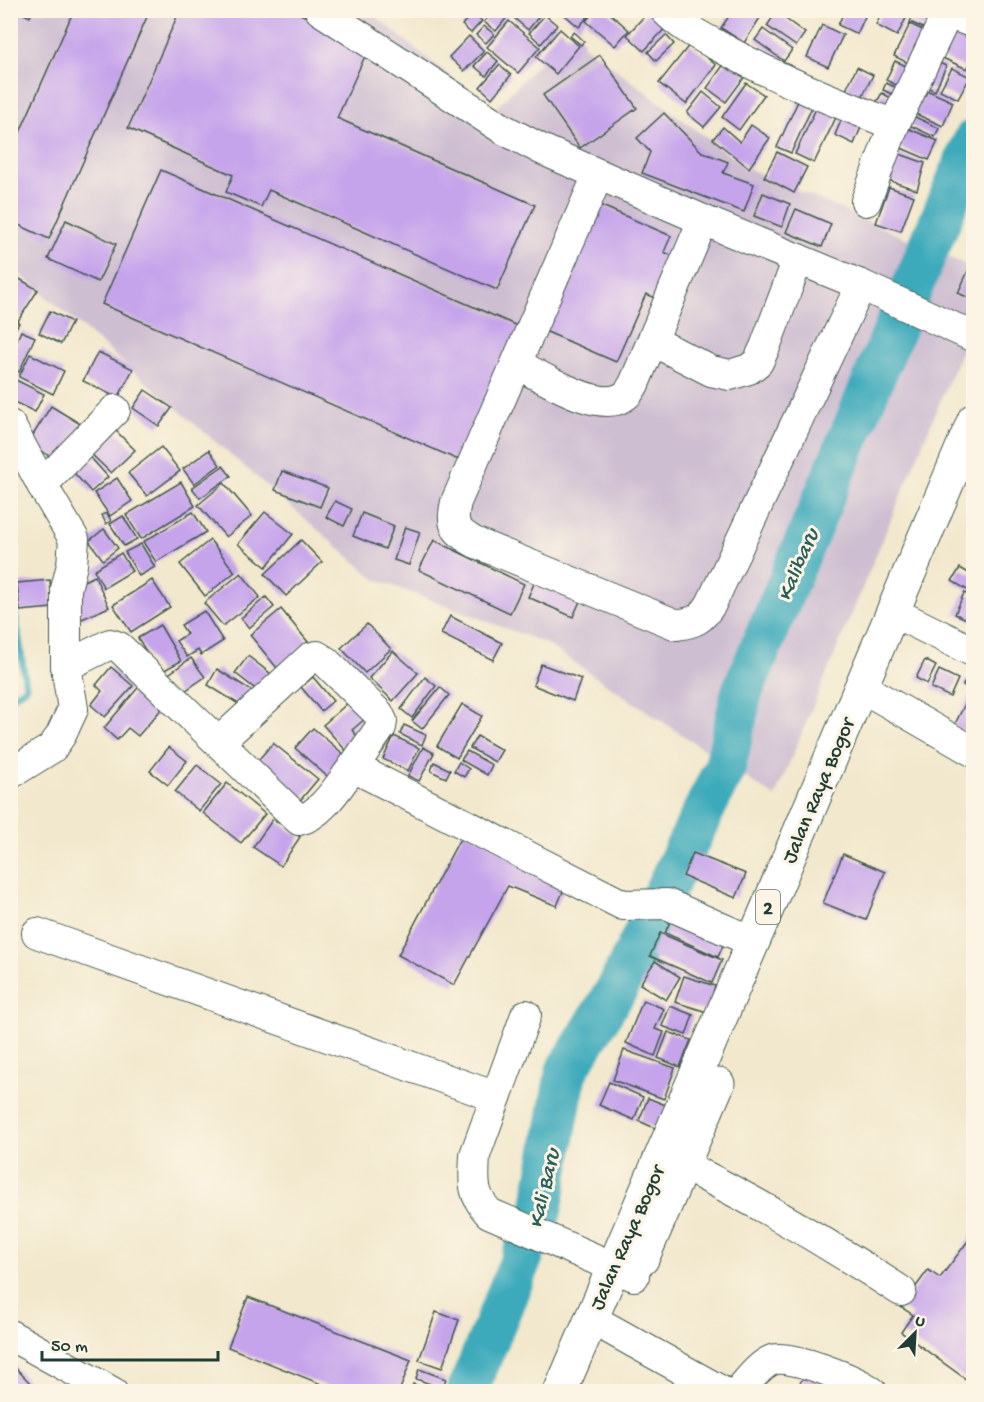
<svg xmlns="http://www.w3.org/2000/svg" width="984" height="1402" font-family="'Gochi Hand',sans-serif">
<rect width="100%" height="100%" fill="#fcf5e5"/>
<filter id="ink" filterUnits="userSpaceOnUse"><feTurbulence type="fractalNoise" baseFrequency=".0167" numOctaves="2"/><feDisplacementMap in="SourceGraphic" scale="12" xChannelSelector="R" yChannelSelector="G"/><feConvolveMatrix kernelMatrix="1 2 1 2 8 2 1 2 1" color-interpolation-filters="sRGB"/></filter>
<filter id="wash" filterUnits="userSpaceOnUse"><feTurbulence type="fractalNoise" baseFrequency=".008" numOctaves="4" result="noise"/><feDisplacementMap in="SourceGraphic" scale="24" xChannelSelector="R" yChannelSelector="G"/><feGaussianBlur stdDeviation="1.35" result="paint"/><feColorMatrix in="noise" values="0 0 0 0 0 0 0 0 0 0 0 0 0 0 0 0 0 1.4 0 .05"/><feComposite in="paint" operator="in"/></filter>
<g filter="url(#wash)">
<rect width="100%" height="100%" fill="#f2e8cd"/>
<path fill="#cebed1" d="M10,11H369L493,111L568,33L745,167L973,268V323L775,797L545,643L375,579L11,266Z"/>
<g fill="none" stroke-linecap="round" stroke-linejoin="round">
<path stroke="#3caabb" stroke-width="7" d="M10,578L26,687L10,698"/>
<path stroke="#3caabb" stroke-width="42" d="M467,1392L541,1211L566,1072L618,987L725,767L742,692L974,140"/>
</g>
<g id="blocks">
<g fill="#c6a4eb">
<path d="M16,10H33L30,17Z"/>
<path d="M74,10H150L49,239L10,221V155Z"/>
<path d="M180,10H291L370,45L337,118L535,205L497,290L269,190L261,207L226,192L233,175L128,128Z"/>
<path d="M455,10H468L463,17Z"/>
<path d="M475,10H487L482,17Z"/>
<path d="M494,10H502L508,16L496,31L484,22Z"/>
<path d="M520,10H544L528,30L514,18Z"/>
<path d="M559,10H593L579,27Z"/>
<path d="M595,10H606L629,30L615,46L586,21Z"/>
<path d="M650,10H656L670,23L644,51L627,35Z"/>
<path d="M733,10H765L744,43L721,28Z"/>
<path d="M845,10H868L857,34L838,25Z"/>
<path d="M883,10H896L907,16L897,36L876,25Z"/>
<path d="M915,11L935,20L930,31L910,22Z"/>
<path d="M776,12L805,33L796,46L767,26Z"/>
<path d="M472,13L482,21L471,33L462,25Z"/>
<path d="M545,15L557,25L541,44L529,33Z"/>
<path d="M509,21L540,47L518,73L487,47Z"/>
<path d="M950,23L974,34V55L967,69L936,55Z"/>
<path d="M910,24L933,35L918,68L894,56Z"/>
<path d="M822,25L843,35L828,67L807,57Z"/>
<path d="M484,26L494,34L486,43L476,35Z"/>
<path d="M560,29L579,46L556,74L536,57Z"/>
<path d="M763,29L792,50L784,61L755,40Z"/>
<path d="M574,32L584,41L581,45L570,36Z"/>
<path d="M666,35L674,44L656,61L648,52Z"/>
<path d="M469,36L484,51L464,71L449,57Z"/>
<path d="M690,44L716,65L686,104L659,83Z"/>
<path d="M487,52L498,61L486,76L474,66Z"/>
<path d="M600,55L637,108L580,148L543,95Z"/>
<path d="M729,57L749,71L726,102L707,88Z"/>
<path d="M932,60L946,66L935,91L921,84Z"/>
<path d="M895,61L913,69L904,89L886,80Z"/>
<path d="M499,65L511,75L492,98L480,87Z"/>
<path d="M857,67L873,75L859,103L843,96Z"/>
<path d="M952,68L970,77L958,99L940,90Z"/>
<path d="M746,83L764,95L739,130L722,117Z"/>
<path d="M886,83L904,91L901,98L883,90Z"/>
<path d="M920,87L953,102L943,126L909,111Z"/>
<path d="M703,92L721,107L704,127L687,113Z"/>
<path d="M882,93L898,102L892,114L875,105Z"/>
<path d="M799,99L813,105L791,153L777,147Z"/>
<path d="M820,100L840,109L814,163L795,154Z"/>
<path d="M846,109L865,118L854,144L835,135Z"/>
<path d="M664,113L702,152L728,162L723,173L754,184L744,212L642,173L650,152L637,138Z"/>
<path d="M913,116L939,128L935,137L909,125Z"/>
<path d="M751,125L770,138L749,168L713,139L723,127L740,142Z"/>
<path d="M900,125L938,141L929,160L892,144Z"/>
<path d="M777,152L807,167L794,193L764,177Z"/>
<path d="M894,152L925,163L917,190L885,179Z"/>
<path d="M161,170L522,328L463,462L102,304Z"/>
<path d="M889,187L914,196L901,231L876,223Z"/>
<path d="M763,193L790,204L782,227L754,216Z"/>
<path d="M593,202L671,236L664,252L684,261L666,302L646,294L616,362L538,328Z"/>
<path d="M796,209L831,224L822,247L786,232Z"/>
<path d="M66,220L116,244L98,282L48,259Z"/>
<path d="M969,269L974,271V300L958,293Z"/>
<path d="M18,278L38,290L18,321L10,316V290Z"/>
<path d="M50,311L72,322L61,344L39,333Z"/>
<path d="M10,319L19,323L10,338Z"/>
<path d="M21,331L35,337L19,372L10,368V356Z"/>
<path d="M98,352L133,369L118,398L83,381Z"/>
<path d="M30,354L64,371L53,394L19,377Z"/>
<path d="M10,377L44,394L35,412L10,400Z"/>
<path d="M145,390L172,408L159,426L133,408Z"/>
<path d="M51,406L82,425L59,462L28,443Z"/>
<path d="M111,426L135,450L111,473L87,450Z"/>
<path d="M161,447L180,471L147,496L128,473Z"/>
<path d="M84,450L108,477L91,492L67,465Z"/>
<path d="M209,450L220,465L194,484L183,469Z"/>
<path d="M223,466L231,476L200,498L192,488Z"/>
<path d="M282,471L328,488L320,507L275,490Z"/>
<path d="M117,478L132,501L110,516L94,493Z"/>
<path d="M181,482L195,506L141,539L126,515Z"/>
<path d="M224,483L252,516L226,537L198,505Z"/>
<path d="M335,501L352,509L344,526L326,517Z"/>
<path d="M193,512L206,532L156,562L143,542Z"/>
<path d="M265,512L293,534L266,567L238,544Z"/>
<path d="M107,513L111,521L106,524L102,515Z"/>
<path d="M362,513L394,526L385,549L353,536Z"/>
<path d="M123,516L137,539L124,546L110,524Z"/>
<path d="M405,527L420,532L409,565L394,560Z"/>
<path d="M104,529L118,548L103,560L89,541Z"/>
<path d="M210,540L235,572L205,596L180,564Z"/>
<path d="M301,540L322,562L286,596L265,574Z"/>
<path d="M434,540L524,584L510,613L419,570Z"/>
<path d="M141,544L155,567L139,576L125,552Z"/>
<path d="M121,553L132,571L104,588L94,570Z"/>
<path d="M960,568L974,576V594L952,581Z"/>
<path d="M241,573L260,597L223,626L204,603Z"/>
<path d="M95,576L109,607L82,619L68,588Z"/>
<path d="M536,579L581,599L573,617L528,597Z"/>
<path d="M50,580L52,608L20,611L17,583Z"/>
<path d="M152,580L170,607L131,632L113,605Z"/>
<path d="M964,593L974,597V622L955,614Z"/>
<path d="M266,597L274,607L249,628L241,618Z"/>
<path d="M281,609L308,642L277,668L250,635Z"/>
<path d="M204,611L223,641L201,655L198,650L187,657L176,641L187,634L181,625Z"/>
<path d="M450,616L502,643L493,660L441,634Z"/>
<path d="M367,624L391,649L365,673L341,648Z"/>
<path d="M160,625L181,661L159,673L138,638Z"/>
<path d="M393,651L418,673L393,701L369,678Z"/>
<path d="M248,656L271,674L258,691L235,673Z"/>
<path d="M191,658L205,677L179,695L166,676Z"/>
<path d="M925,660L936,666L927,684L916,678Z"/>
<path d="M541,664L581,679L573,701L533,685Z"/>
<path d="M111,667L133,686L105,717L91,705L102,691L96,685Z"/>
<path d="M974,667V692L963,685Z"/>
<path d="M217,669L257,694L248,710L208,685Z"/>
<path d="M939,670L958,679L950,697L931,688Z"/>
<path d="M313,677L333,701L321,711L301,687Z"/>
<path d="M425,677L436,686L412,718L401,709Z"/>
<path d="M142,683L165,705L138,736L128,728L117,740L104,728Z"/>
<path d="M440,687L449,695L422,729L412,721Z"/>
<path d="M970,694L974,696L973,735L954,726Z"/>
<path d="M350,701L366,718L352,730L364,744L350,755L323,725Z"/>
<path d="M462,704L482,716L457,758L437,746Z"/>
<path d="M404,725L426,735L422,745L400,734Z"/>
<path d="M313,728L347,757L329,778L295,748Z"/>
<path d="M394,736L419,748L408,771L383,759Z"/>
<path d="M477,736L502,750L495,762L470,748Z"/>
<path d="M273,743L318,779L298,803L253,766Z"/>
<path d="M169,747L187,761L168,785L150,771Z"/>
<path d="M423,747L434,753L419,781L408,776Z"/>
<path d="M467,751L492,765L487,775L461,760Z"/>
<path d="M434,762L450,770L446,778L431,771Z"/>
<path d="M459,762L469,769L464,777L454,771Z"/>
<path d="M197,765L221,784L199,811L175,792Z"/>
<path d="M227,783L265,814L241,843L203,813Z"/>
<path d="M273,819L300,837L281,866L253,847Z"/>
<path d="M464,831L568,879L557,906L508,886L454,985L398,955Z"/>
<path d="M693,853L746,874L736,898L683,876Z"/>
<path d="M843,854L885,872L866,920L823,903Z"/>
<path d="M675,911L728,934L718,957L665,933Z"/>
<path d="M660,933L722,960L712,983L650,956Z"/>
<path d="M655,961L680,977L666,1000L640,984Z"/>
<path d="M684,976L715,986L707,1012L675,1002Z"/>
<path d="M643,1000L664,1009L655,1029L664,1032L655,1056L626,1043Z"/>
<path d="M670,1006L693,1015L686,1035L662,1026Z"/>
<path d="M668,1032L691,1040L680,1067L658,1058Z"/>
<path d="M624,1050L675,1068L664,1099L613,1080Z"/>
<path d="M609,1082L643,1097L634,1120L599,1105Z"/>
<path d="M648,1098L668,1106L659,1130L639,1121Z"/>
<path d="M974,1233V1385L901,1332L913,1315L901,1307L928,1270L940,1278Z"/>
<path d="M248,1297L411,1360L399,1392H341L228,1347Z"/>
<path d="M436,1312L459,1320L442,1368L419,1360Z"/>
<path d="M12,1364L30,1383L22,1392H10Z"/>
<path d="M419,1369L446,1379L442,1388L416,1379Z"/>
<path d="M810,1370L836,1392L794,1390Z"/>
<path d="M413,1384L434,1391V1392H411Z"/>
</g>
</g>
</g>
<g filter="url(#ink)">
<use href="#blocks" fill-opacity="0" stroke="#3f574b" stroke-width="1.5"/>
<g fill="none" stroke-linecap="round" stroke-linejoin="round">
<g stroke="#3f574b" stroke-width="32">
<g id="minor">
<path d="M320,10L503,129L541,149L703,220L861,285L974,337"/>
<path d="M665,10C681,27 703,38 722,48C777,79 836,102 894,125L949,10"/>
<path d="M939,10L974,23"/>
<path d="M598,175L456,502C451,525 454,530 474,542L677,625C695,622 701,620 711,604L861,285"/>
<path d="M866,201L894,125"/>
<path d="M653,341L711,371L730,375L749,369L758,362L765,347L798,259"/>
<path d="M517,364C541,376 601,416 626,395C629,393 632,387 634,384L703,220"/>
<path d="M10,425L42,485L74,539L72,565L66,589V666L73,709L61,735L52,748L10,774"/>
<path d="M42,485L115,410"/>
<path d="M893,612L974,652"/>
<path d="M66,666L110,644L119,647L299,820C321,816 340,784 353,767L623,905L667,904L753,942"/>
<path d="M861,687L974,752"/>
<path d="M219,742L310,658L317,656L325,661L378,713L382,721L381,727L353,767"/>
<path d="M37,933L496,1097"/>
<path d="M526,1015L475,1155C474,1181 471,1193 489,1213L634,1276"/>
<path d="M663,1155C745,1195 825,1241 901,1291"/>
<path d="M590,1318L723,1392"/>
<path d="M10,1335L112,1392"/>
<path d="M738,1392C748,1381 758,1366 772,1360C788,1353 857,1380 872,1392"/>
</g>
</g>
<g stroke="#3f574b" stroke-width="35">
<g id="highway">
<path d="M642,1259L718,1084"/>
<path d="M560,1392L753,942L974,420"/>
</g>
</g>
<use href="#minor" stroke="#fff" stroke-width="30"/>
<use href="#highway" stroke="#fff" stroke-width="33"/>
</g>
</g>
<g text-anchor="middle" stroke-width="6" stroke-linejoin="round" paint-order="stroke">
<rect fill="#fcf5e5" stroke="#617469" stroke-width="1.5" x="756" y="890" width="24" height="34" rx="4.5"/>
<g font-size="20" font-weight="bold" fill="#1f3d34">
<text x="768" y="914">2</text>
</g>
<g font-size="21" fill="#1f3d34" stroke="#fcf5e5">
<text transform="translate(817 790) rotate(-67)" y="7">Jalan Raya Bogor</text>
<text transform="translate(626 1237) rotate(-66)" y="7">Jalan Raya Bogor</text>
</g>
<g font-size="22" font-style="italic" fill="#285e5c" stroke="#fcf5e5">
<text transform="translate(796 564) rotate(-67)" y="8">Kalibaru</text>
<text transform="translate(542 1188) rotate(-77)" y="8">Kali Baru</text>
</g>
</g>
<rect width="984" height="1402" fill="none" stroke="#fcf5e5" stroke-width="36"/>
<g transform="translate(915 1333) rotate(24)" stroke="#fcf5e5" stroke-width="4.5" paint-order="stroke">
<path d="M0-4.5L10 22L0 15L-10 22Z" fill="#1f3d34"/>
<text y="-9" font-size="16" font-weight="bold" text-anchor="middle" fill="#1f3d34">U</text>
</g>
<path d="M42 1351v9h176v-9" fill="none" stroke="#1f3d34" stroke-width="3"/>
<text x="51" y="1351" font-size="18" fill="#1f3d34" stroke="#fcf5e5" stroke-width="4.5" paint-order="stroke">50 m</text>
</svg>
